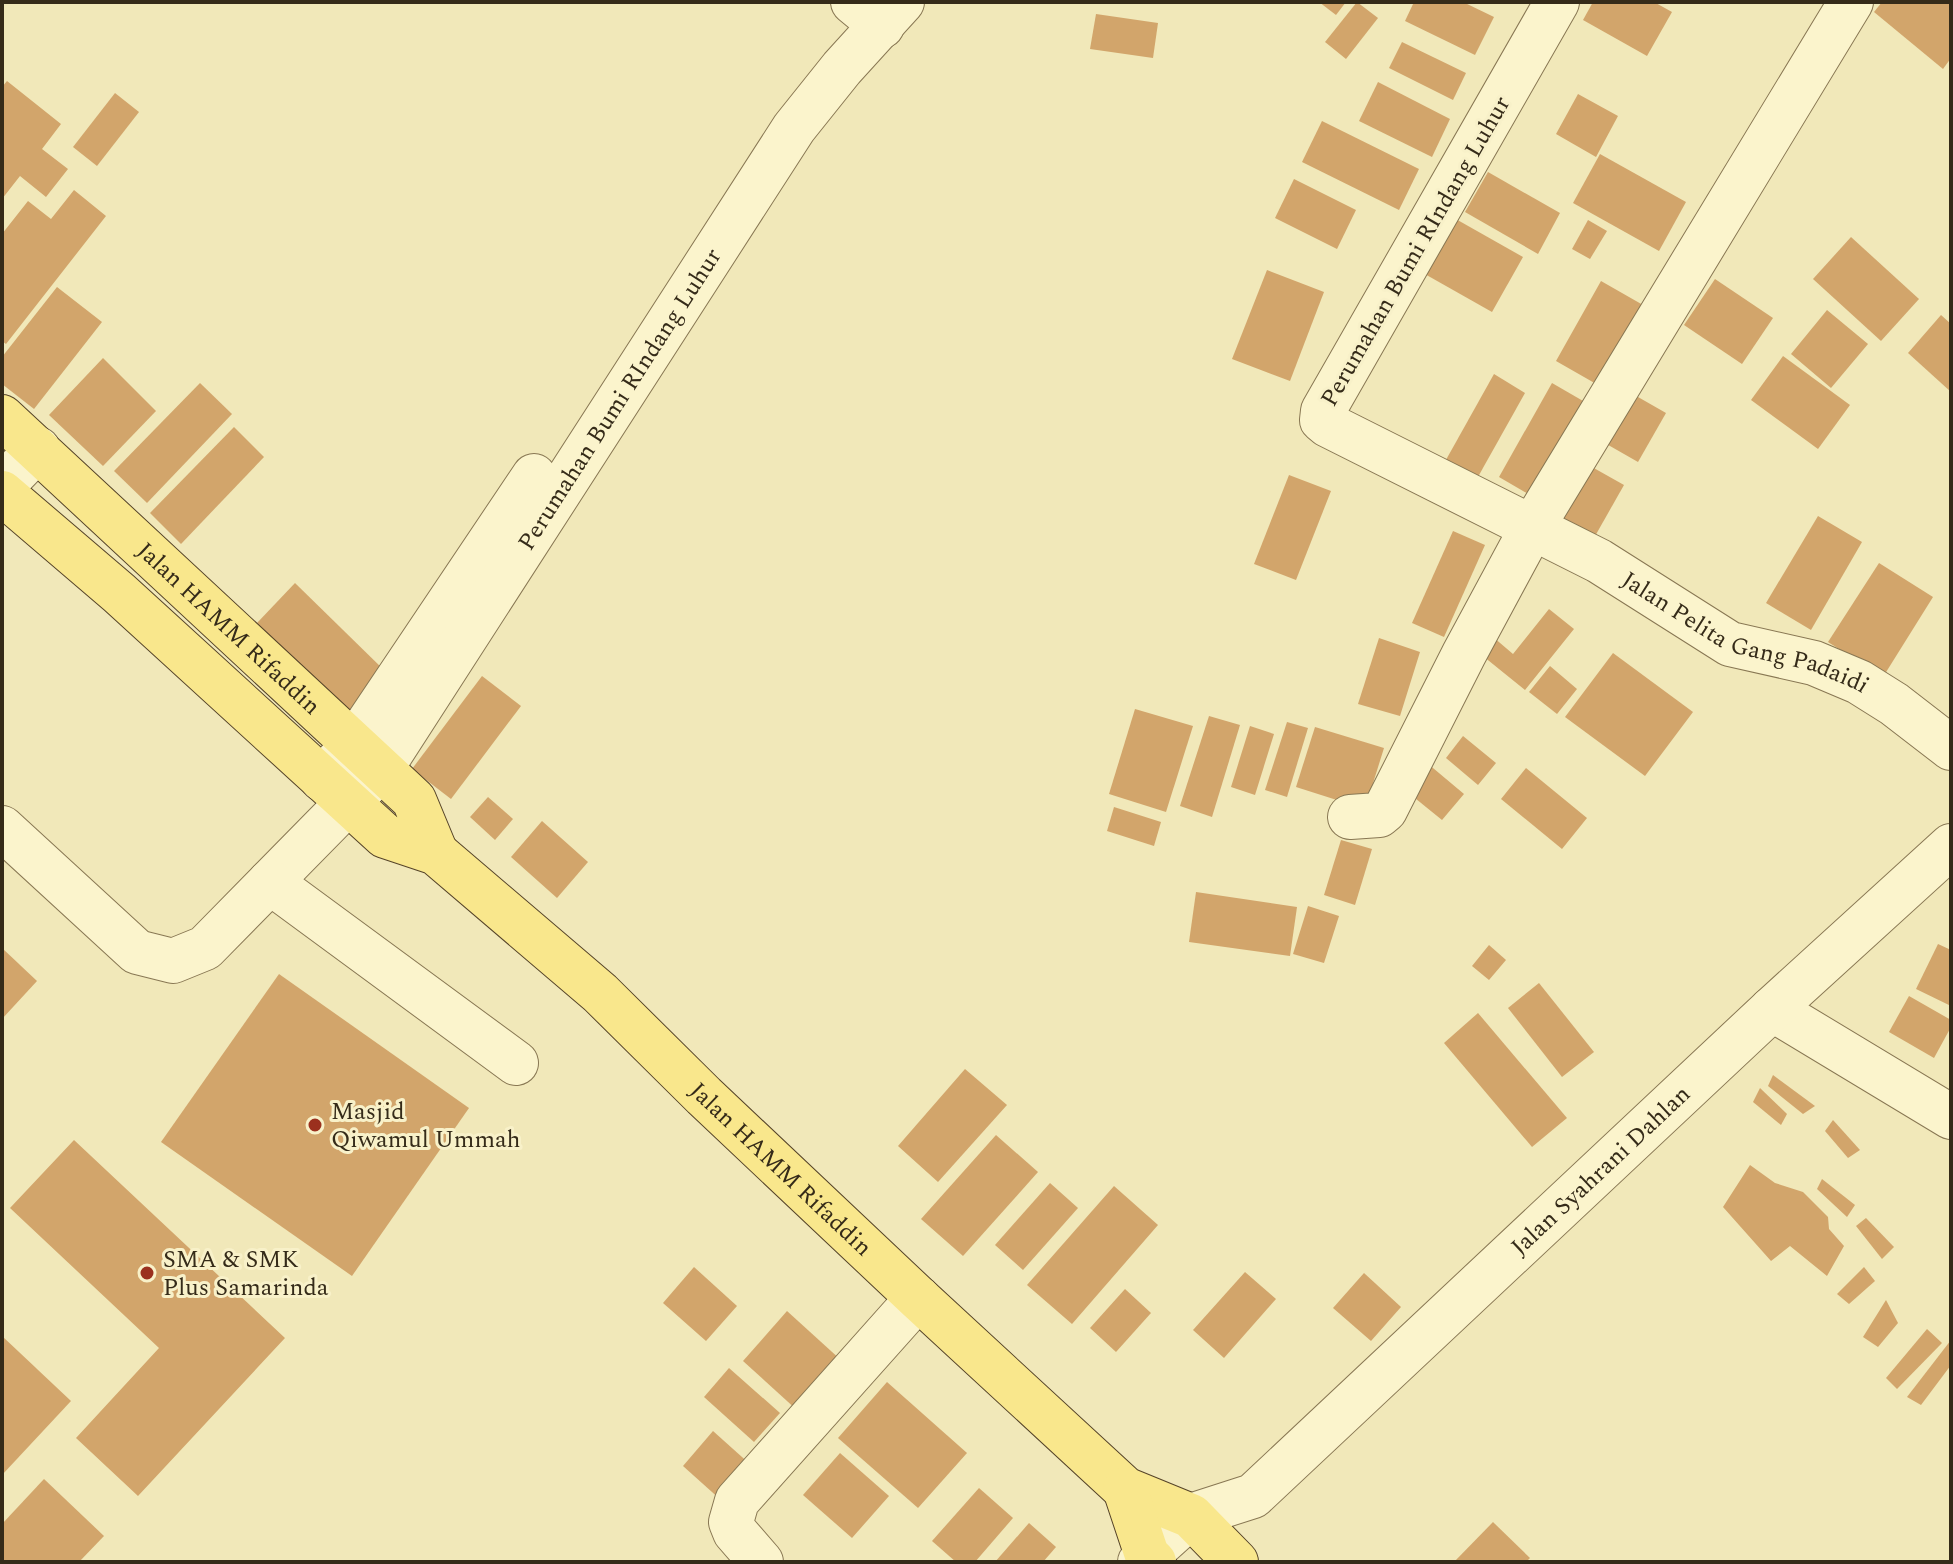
<svg xmlns="http://www.w3.org/2000/svg" width="1953" height="1564" font-family="Spectral,serif">
<rect width="100%" height="100%" fill="#f1e8b9"/>
<g fill="#d2a56b">
<path d="M1319,2H1346L1336,15Z"/>
<path d="M1357,2L1378,18L1346,59L1325,42Z"/>
<path d="M1414,2H1463L1494,17L1475,55L1405,21Z"/>
<path d="M1593,2H1654L1672,12L1647,56L1583,20Z"/>
<path d="M1882,2H1951V58L1943,69L1874,12Z"/>
<path d="M1096,14L1158,23L1153,58L1090,49Z"/>
<path d="M1402,42L1466,73L1453,100L1389,68Z"/>
<path d="M7,81L61,124L42,149L68,169L46,197L20,176L2,199V87Z"/>
<path d="M1378,82L1450,119L1432,157L1359,121Z"/>
<path d="M115,93L139,112L97,166L73,147Z"/>
<path d="M1578,94L1618,116L1596,157L1556,134Z"/>
<path d="M1322,121L1419,169L1399,210L1302,162Z"/>
<path d="M1600,154L1686,202L1659,251L1573,203Z"/>
<path d="M1488,172L1560,213L1538,254L1465,212Z"/>
<path d="M1294,179L1356,210L1337,249L1275,218Z"/>
<path d="M74,190L106,216L6,344L2,341V234L28,201L51,219Z"/>
<path d="M1454,218L1523,257L1492,312L1423,273Z"/>
<path d="M1588,220L1607,231L1590,259L1572,249Z"/>
<path d="M1851,237L1919,299L1881,341L1813,279Z"/>
<path d="M1267,270L1324,292L1290,381L1232,359Z"/>
<path d="M1715,279L1773,318L1742,364L1684,325Z"/>
<path d="M1601,281L1643,305L1598,385L1556,361Z"/>
<path d="M57,287L102,322L34,409L2,384V357Z"/>
<path d="M1827,310L1868,344L1831,388L1791,354Z"/>
<path d="M1941,315L1951,324V392L1908,353Z"/>
<path d="M1783,356L1850,405L1818,449L1751,400Z"/>
<path d="M103,358L156,411L103,466L49,415Z"/>
<path d="M1494,374L1525,393L1474,484L1442,467Z"/>
<path d="M200,383L232,414L147,503L114,471Z"/>
<path d="M1552,383L1590,405L1537,499L1499,477Z"/>
<path d="M1631,393L1666,413L1638,462L1603,442Z"/>
<path d="M234,427L264,457L181,544L150,513Z"/>
<path d="M1592,467L1624,485L1590,545L1559,526Z"/>
<path d="M1289,475L1331,491L1296,580L1254,564Z"/>
<path d="M1818,516L1862,542L1811,630L1766,603Z"/>
<path d="M1453,531L1485,545L1444,637L1412,623Z"/>
<path d="M1879,563L1933,597L1883,677L1828,642Z"/>
<path d="M295,583L387,673L348,712L257,623Z"/>
<path d="M1549,609L1574,629L1525,690L1473,648L1486,631L1513,654Z"/>
<path d="M1379,638L1420,652L1400,716L1358,704Z"/>
<path d="M1613,653L1693,712L1645,776L1565,717Z"/>
<path d="M1550,666L1577,689L1557,714L1529,692Z"/>
<path d="M482,676L521,706L451,799L412,769Z"/>
<path d="M1135,709L1193,726L1166,812L1109,794Z"/>
<path d="M1209,716L1240,725L1212,817L1180,806Z"/>
<path d="M1287,722L1308,728L1287,797L1265,790Z"/>
<path d="M1250,726L1274,734L1255,795L1231,787Z"/>
<path d="M1315,727L1384,748L1365,809L1296,787Z"/>
<path d="M1463,736L1496,763L1478,785L1446,758Z"/>
<path d="M1427,763L1464,794L1442,820L1405,790Z"/>
<path d="M1526,768L1587,818L1562,849L1501,799Z"/>
<path d="M488,797L513,819L495,840L470,817Z"/>
<path d="M1114,807L1161,822L1154,846L1107,831Z"/>
<path d="M542,821L588,862L557,898L511,857Z"/>
<path d="M1341,840L1372,849L1355,905L1324,895Z"/>
<path d="M1196,892L1297,907L1290,956L1189,942Z"/>
<path d="M1308,906L1339,916L1324,963L1293,954Z"/>
<path d="M1938,944L1951,950V1006L1916,989Z"/>
<path d="M1489,945L1506,960L1489,980L1472,966Z"/>
<path d="M2,948L37,981L2,1019Z"/>
<path d="M279,974L469,1108L352,1276L161,1142Z"/>
<path d="M1539,983L1594,1052L1562,1077L1508,1008Z"/>
<path d="M1909,996L1951,1020V1027L1934,1058L1889,1032Z"/>
<path d="M1478,1013L1567,1118L1532,1147L1444,1043Z"/>
<path d="M965,1069L1007,1105L938,1182L898,1146Z"/>
<path d="M1773,1075L1815,1106L1803,1114L1768,1086Z"/>
<path d="M1760,1088L1787,1114L1781,1125L1753,1102Z"/>
<path d="M1833,1120L1860,1150L1848,1158L1825,1131Z"/>
<path d="M996,1135L1038,1172L963,1256L921,1219Z"/>
<path d="M74,1140L285,1338L138,1496L76,1438L159,1348L10,1208Z"/>
<path d="M1750,1165L1775,1183L1803,1192L1828,1217L1829,1229L1844,1246L1827,1276L1790,1246L1771,1261L1723,1207Z"/>
<path d="M1822,1179L1855,1205L1847,1217L1817,1189Z"/>
<path d="M1050,1183L1078,1208L1023,1270L995,1245Z"/>
<path d="M1114,1186L1158,1225L1072,1324L1027,1285Z"/>
<path d="M1866,1218L1894,1247L1882,1259L1856,1226Z"/>
<path d="M694,1267L737,1306L706,1341L663,1303Z"/>
<path d="M1864,1267L1875,1281L1849,1304L1837,1294Z"/>
<path d="M1245,1272L1276,1299L1224,1358L1193,1330Z"/>
<path d="M1364,1273L1401,1307L1371,1341L1333,1308Z"/>
<path d="M1125,1289L1151,1313L1116,1352L1090,1328Z"/>
<path d="M1886,1300L1898,1323L1878,1347L1863,1337Z"/>
<path d="M787,1311L842,1361L798,1411L743,1361Z"/>
<path d="M1927,1329L1942,1343L1897,1389L1886,1378Z"/>
<path d="M2,1336L71,1401L2,1475Z"/>
<path d="M1951,1340V1365L1921,1405L1907,1397Z"/>
<path d="M729,1368L780,1413L754,1442L704,1397Z"/>
<path d="M887,1382L967,1453L918,1508L838,1438Z"/>
<path d="M713,1431L752,1466L722,1501L683,1466Z"/>
<path d="M840,1453L889,1496L852,1538L803,1495Z"/>
<path d="M44,1479L104,1536L79,1562H2V1524Z"/>
<path d="M979,1488L1013,1518L975,1562H956L932,1541Z"/>
<path d="M1493,1522L1530,1558L1526,1562H1454Z"/>
<path d="M1029,1523L1056,1547L1043,1562H995Z"/>
</g>
<g fill="none" stroke-linecap="round" stroke-linejoin="round">
<g stroke="#887753" stroke-width="46">
<g id="minor">
<path d="M853,2L882,26"/>
<path id="s1" d="M1557,2L1323,411L1322,420L1328,425L1599,561L1730,644L1814,663L1859,682L1894,704L1951,748"/>
<path d="M2,486L38,449"/>
<path d="M322,779L354,744L534,476"/>
<path d="M1350,817L1379,815L1385,810L1464,654L1533,526L1851,2"/>
<path id="s2" d="M2,828L137,952L173,961L205,948L380,770L794,128L842,68L902,2"/>
<path d="M270,882L516,1063"/>
<path d="M1772,1009L1951,1117"/>
<path d="M761,1562L735,1532L731,1522L737,1501L918,1298"/>
<path id="s3" d="M1140,1562L1191,1516L1253,1496L1772,1009L1951,846"/>
</g>
</g>
<g stroke="#554328" stroke-width="46">
<g id="major">
<path id="s4" d="M2,417L414,800L436,853"/>
<path id="s5" d="M2,493L119,593L385,836L436,853L600,993L704,1096L918,1298L1125,1489L1191,1516L1236,1562"/>
<path d="M1125,1489L1147,1555L1154,1562"/>
</g>
</g>
<use href="#minor" stroke="#fbf4cc" stroke-width="44"/>
<use href="#major" stroke="#f9e78c" stroke-width="44"/>
</g>
<g fill="#9b301e" stroke="#f8f1c9" stroke-width="3">
<circle cx="315" cy="1125" r="8"/>
<circle cx="147" cy="1273" r="8"/>
</g>
<g text-anchor="middle" stroke-width="6" stroke-linejoin="round" paint-order="stroke">
<g font-size="24" fill="#352b19" stroke="#f8f1c9">
<text transform="translate(1415 251) rotate(-60)" y="8">Perumahan Bumi RIndang Luhur</text>
<text dy="8" stroke="none"><textPath href="#s2" startOffset="946">Perumahan Bumi RIndang Luhur</textPath></text>
<text dy="8" stroke="none"><textPath href="#s4" startOffset="310">Jalan HAMM Rifaddin</textPath></text>
<text dy="8" stroke="none"><textPath href="#s1" startOffset="956">Jalan Pelita Gang Padaidi</textPath></text>
<text dy="8" stroke="none"><textPath href="#s5" startOffset="1036">Jalan HAMM Rifaddin</textPath></text>
<text dy="8" stroke="none"><textPath href="#s3" startOffset="610">Jalan Syahrani Dahlan</textPath></text>
</g>
<g font-size="24" fill="#352b19" stroke="#f8f1c9" text-anchor="start">
<text x="331" y="1119">Masjid<tspan x="331" dy="28">Qiwamul Ummah</tspan></text>
<text x="163" y="1267">SMA &amp; SMK<tspan x="163" dy="28">Plus Samarinda</tspan></text>
</g>
</g>
<rect width="1953" height="1564" fill="none" stroke="#352b19" stroke-width="8"/>
</svg>
